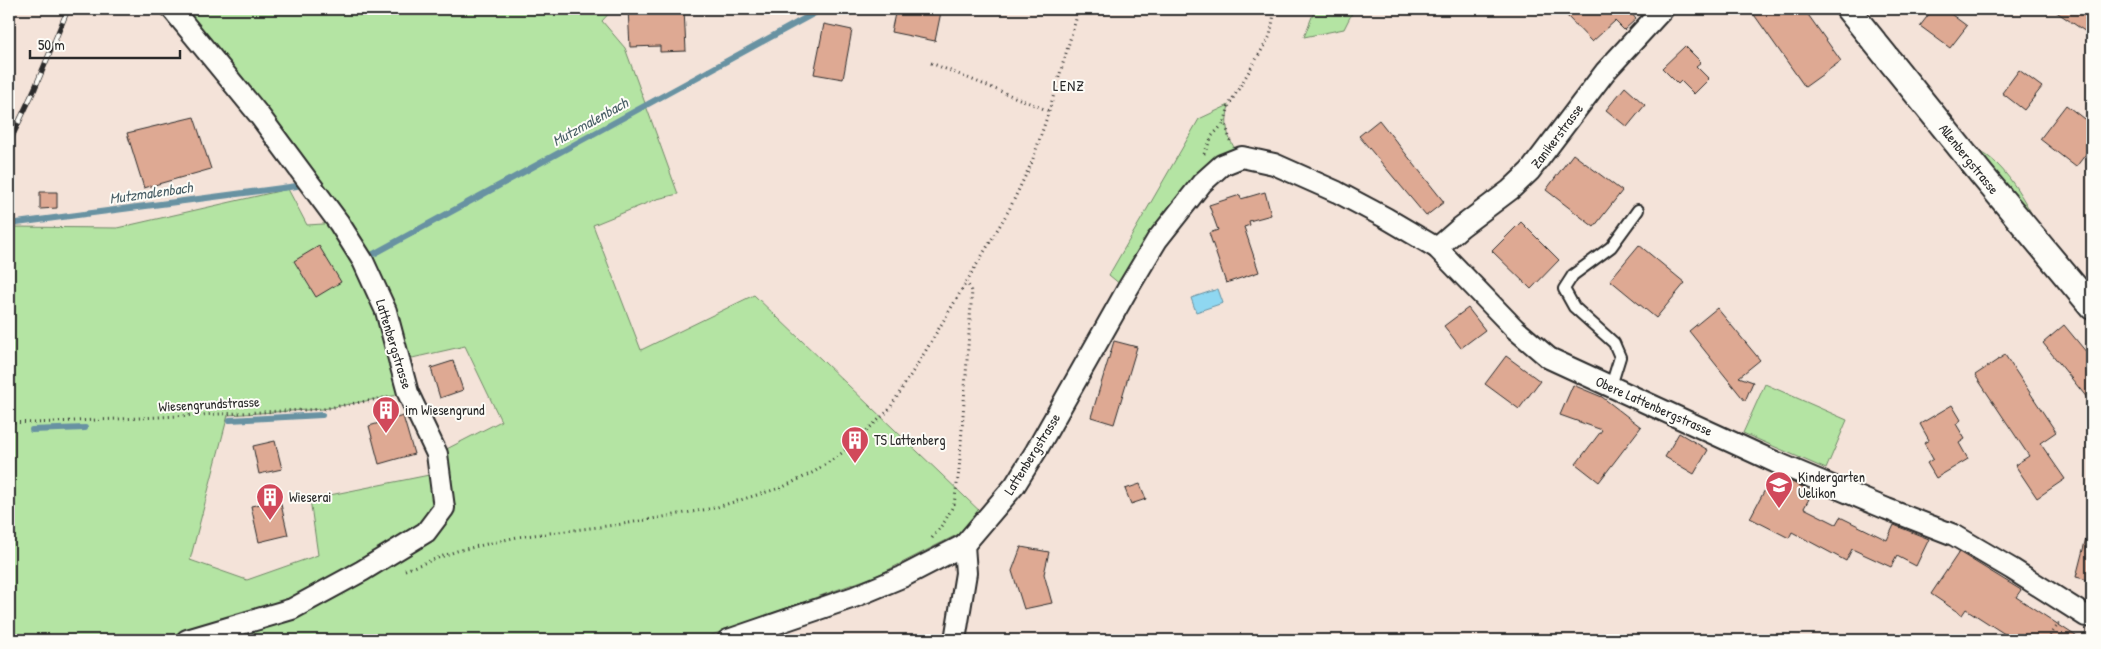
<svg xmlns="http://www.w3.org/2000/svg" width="2101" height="649" font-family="'Patrick Hand',sans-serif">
<rect width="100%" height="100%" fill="#f4e3d9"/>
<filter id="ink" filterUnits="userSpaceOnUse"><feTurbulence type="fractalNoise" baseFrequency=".02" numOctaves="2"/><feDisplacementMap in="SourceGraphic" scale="10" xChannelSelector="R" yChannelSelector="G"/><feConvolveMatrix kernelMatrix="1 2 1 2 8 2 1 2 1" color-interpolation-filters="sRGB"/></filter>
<g filter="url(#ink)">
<g fill="#b4e4a3" stroke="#708867" fill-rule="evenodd">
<path d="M172,9H613L602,21L625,48L678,194L657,199L593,225L641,350L754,295L988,519L878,575L698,640H9V227L117,228L288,189L307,225L339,223ZM465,346L501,421L437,454L439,473L310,499L318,555L247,580L190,560L228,415L323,409L408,393L399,361Z"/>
<path d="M1315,9H1354L1344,29L1304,37Z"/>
<path d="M1229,105C1224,127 1227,141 1242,157L1222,165L1127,290L1109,275L1199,119Z"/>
<path d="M1972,147C1977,151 1984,153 1989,157C2008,171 2025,201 2036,222Z"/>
<path d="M1765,384L1847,420L1826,469L1743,433Z"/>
</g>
<path fill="#8fd7f1" stroke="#6792a2" d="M1218,289L1223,303L1196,312L1191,298Z"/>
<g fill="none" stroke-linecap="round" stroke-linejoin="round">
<g stroke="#6792a2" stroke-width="6">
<path d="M9,224L297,186"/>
<path d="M370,256L822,9"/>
<path d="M230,420L322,415"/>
<path d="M32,430L85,428"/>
</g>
</g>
<g fill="#dea993" stroke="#2b2b2b">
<path d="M628,9H684L686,51L660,52V46L630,47Z"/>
<path d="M896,9H931L930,10L941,12L935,41L891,32Z"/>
<path d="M1575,9H1628L1636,19L1624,30L1615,21L1592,42L1567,16Z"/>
<path d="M1750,9H1804L1841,61L1805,87Z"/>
<path d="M1933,9H1944L1967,26L1950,48L1920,26Z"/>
<path d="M2052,9H2092V36Z"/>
<path d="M824,24L852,30L843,79L814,74Z"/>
<path d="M1685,46L1701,62L1696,66L1709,79L1694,94L1681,81L1678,84L1662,68Z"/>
<path d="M2019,70L2042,87L2024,110L2002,93Z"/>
<path d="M1625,87L1645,105L1627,127L1606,110Z"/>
<path d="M2066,105L2092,125V146L2076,167L2040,139Z"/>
<path d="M194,117L211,169L144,188L127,133Z"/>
<path d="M1379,120L1444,202L1426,216L1359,136Z"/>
<path d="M1573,154L1622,191L1594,227L1546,190Z"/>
<path d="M40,192H57V208L40,209Z"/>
<path d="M1265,192L1271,215L1249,221L1250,225L1244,227L1259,272L1226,283L1209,233L1218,230L1209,205L1240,195L1241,199Z"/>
<path d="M1521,222L1559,260L1531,289L1492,251Z"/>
<path d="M1639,245L1685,283L1656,318L1610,280Z"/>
<path d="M319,246L341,282L316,297L294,261Z"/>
<path d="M1468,308L1485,330L1461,348L1444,326Z"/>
<path d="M1717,308L1760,360L1739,377L1753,382L1745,401L1689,331Z"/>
<path d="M2064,325L2092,359V404L2043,343Z"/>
<path d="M1114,341L1137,347L1114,424L1091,417Z"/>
<path d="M2005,355L2056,432L2040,443L2065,479L2037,498L2015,465L2029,456L1975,375Z"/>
<path d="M1506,356L1540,381L1519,409L1485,384Z"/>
<path d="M453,361L463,390L440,398L431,368Z"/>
<path d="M1573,385L1602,397L1641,427L1599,482L1576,464L1602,430L1560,415Z"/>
<path d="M1952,405L1961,420L1956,424L1965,439L1959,443L1968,459L1936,478L1927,463L1933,459L1924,443L1929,440L1920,424Z"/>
<path d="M403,416L414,454L379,464L369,426Z"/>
<path d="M1679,433L1708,450L1694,474L1665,457Z"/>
<path d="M275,441L282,469L259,474L253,446Z"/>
<path d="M1780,477L1805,488L1801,495L1809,499L1804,508L1836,524L1840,517L1887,540L1894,525L1929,539L1916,566L1897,556L1891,567L1852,549L1846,561L1792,532L1789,538L1750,518L1769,482L1776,486Z"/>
<path d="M1140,484L1146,499L1131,504L1125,489Z"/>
<path d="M280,500L288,535L259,542L251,506Z"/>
<path d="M2087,534L2092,535V581L2076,577Z"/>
<path d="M1021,547L1049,552L1044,574L1052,603L1024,609L1012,571Z"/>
<path d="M1959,552L2021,590L2016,597L2082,640H2014L1966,609L1962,615L1931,594Z"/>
</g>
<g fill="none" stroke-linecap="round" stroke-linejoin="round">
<g stroke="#2b2b2b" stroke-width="14">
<path id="service" d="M1611,386L1620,357L1614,343L1574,307L1564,289L1573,275L1611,247L1638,210"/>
</g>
<g stroke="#2b2b2b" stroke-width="24">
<g id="minor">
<path d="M172,9L259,115L339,223L363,261L386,311L408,393L437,454L444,508L426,532L362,571L292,609L187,640"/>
<path d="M1437,248L1461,227L1510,190L1530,171L1605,72L1663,9"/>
<path d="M728,640L854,597L902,577L964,545L1015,485L1036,451L1127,290L1157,240L1202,183L1222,165L1242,157L1274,164L1337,192L1386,218L1437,248L1515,329L1549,358L1775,462L1887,509L1954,535L2012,569L2086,616L2092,617"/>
<path d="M955,640L966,573L964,545"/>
</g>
</g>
<g stroke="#2b2b2b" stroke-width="28">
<path id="tertiary" d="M1848,9L1982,175L2092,307"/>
</g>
<g stroke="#2b2b2b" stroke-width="3" stroke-dasharray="1 4" stroke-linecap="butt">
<path d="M931,63L1049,111"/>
<path d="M1230,141L1225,121L1229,105L1270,36L1275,9"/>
<path d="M1204,154L1212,136L1225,122"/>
<path d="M9,422L35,423L323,409L389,397"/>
<path d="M932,538L945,521L954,504L959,471L972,291L967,283"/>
<path d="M405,570L457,551L517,537L623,524L714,508L783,487L814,472L842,453L888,411L925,352L1009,210L1032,162L1049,111L1079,9"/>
<path d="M2047,640L2060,622"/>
</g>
<use href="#service" stroke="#fdfcf7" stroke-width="10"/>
<use href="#minor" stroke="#fdfcf7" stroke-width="20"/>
<use href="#tertiary" stroke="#fdfcf7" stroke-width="24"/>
<g stroke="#2b2b2b" stroke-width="5.5">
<path id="rail" d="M9,143L35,88L68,9"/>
</g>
<use href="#rail" stroke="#fdfcf7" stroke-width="4" stroke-dasharray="11" stroke-linecap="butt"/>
</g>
</g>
<defs>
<g id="building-pin" transform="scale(1.4375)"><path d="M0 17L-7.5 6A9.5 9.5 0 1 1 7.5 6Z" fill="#d1495b" stroke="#fdfcf7"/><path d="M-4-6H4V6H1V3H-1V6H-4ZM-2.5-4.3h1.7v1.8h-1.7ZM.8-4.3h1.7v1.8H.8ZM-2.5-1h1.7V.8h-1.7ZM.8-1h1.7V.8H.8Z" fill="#fff"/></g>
<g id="school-pin" transform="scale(1.4375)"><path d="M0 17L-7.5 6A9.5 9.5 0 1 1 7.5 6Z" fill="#d1495b" stroke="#fdfcf7"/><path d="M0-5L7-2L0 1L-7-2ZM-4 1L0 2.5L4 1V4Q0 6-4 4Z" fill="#fff"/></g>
</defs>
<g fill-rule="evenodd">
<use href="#building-pin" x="386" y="410"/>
<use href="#building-pin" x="855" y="440"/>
<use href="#school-pin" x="1779" y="485"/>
<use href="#building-pin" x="270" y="497"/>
</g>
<g text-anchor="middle" stroke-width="4" stroke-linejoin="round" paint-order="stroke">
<g font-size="14" fill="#2b2b2b" stroke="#fdfcf7">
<text transform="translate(1557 136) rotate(-53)" y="5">Zanikerstrasse</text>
<text transform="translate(1969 159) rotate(51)" y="5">Allenbergstrasse</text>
<text transform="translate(394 344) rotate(73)" y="5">Lattenbergstrasse</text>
<text transform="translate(209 404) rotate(-3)" y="5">Wiesengrundstrasse</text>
<text transform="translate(1654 406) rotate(24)" y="5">Obere Lattenbergstrasse</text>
<text transform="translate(1032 454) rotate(-58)" y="5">Lattenbergstrasse</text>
</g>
<g font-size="14" fill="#2b2b2b" stroke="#fdfcf7" text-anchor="start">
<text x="405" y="415">im Wiesengrund</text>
<text x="874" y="445">TS Lattenberg</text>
<text x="1798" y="482">Kindergarten<tspan x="1798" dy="16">Uelikon</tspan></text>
<text x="289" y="502">Wieserai</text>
</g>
<g font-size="15" letter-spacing="1" fill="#2b2b2b" stroke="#fdfcf7">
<text x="1069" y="91">LENZ</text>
</g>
<g font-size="15" font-style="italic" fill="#495f66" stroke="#fdfcf7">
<text transform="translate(590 122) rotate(-29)" y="5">Mutzmalenbach</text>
<text transform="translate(151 193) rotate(-8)" y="5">Mutzmalenbach</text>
</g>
</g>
<rect width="2101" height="649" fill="none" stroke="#fdfcf7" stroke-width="30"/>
<rect x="15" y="15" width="2071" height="619" fill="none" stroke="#2b2b2b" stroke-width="2" filter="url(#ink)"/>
<path d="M30 50v8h150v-8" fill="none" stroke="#2b2b2b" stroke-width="2.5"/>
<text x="38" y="50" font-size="15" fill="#2b2b2b" stroke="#fdfcf7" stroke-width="4" paint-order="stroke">50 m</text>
</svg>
